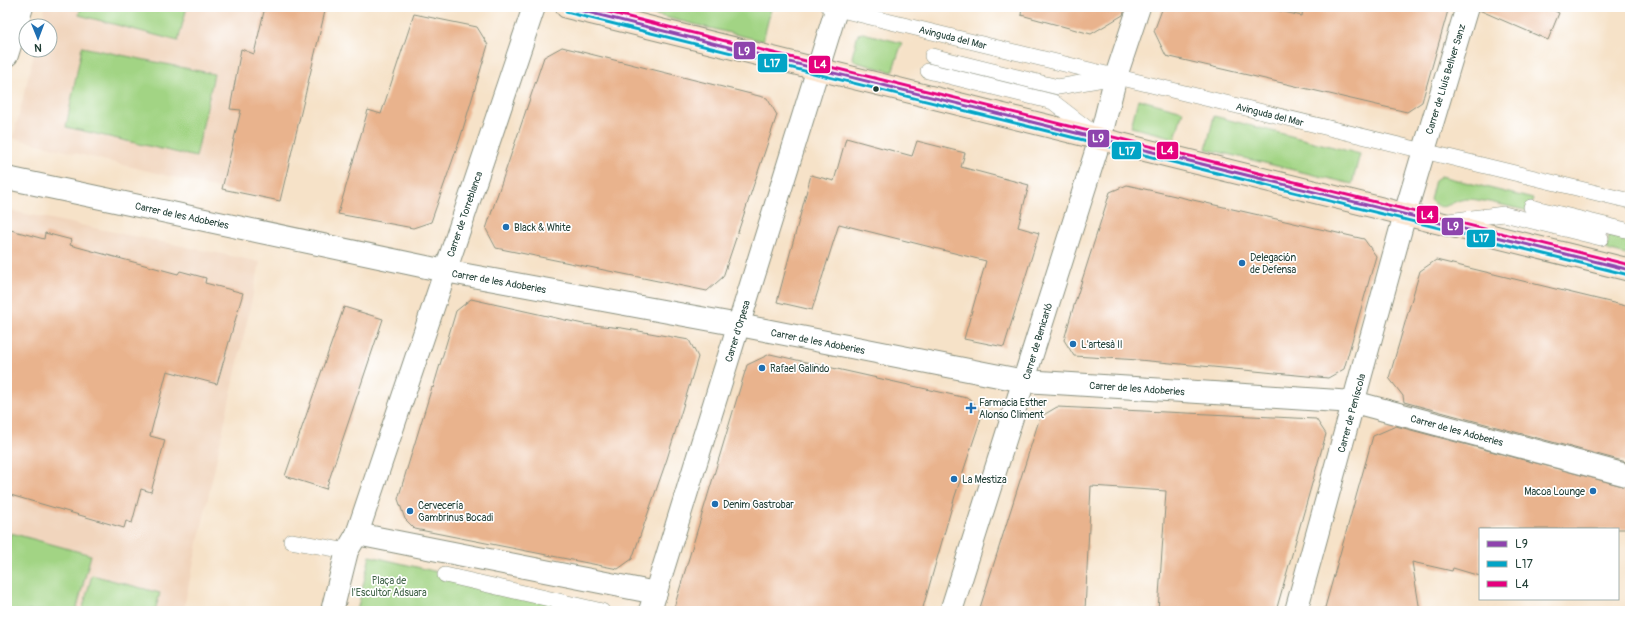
<svg xmlns="http://www.w3.org/2000/svg" width="1637" height="618" font-family="Pangolin,sans-serif">
<rect width="100%" height="100%" fill="#fff"/>
<filter id="ink" filterUnits="userSpaceOnUse"><feTurbulence type="fractalNoise" baseFrequency=".025" numOctaves="2"/><feDisplacementMap in="SourceGraphic" scale="8" xChannelSelector="R" yChannelSelector="G"/><feConvolveMatrix kernelMatrix="1 2 1 2 8 2 1 2 1" color-interpolation-filters="sRGB"/></filter>
<filter id="wash" filterUnits="userSpaceOnUse"><feTurbulence type="fractalNoise" baseFrequency=".012" numOctaves="4" result="noise"/><feDisplacementMap in="SourceGraphic" scale="16" xChannelSelector="R" yChannelSelector="G"/><feGaussianBlur stdDeviation="0.9" result="paint"/><feColorMatrix in="noise" values="0 0 0 0 0 0 0 0 0 0 0 0 0 0 0 0 0 1.4 0 .05"/><feComposite in="paint" operator="in"/></filter>
<g filter="url(#wash)">
<rect width="100%" height="100%" fill="#f6e2c8"/>
<g fill="#f1d5bd">
<path d="M45,7H326L280,201L222,189L13,138L35,50H50V26H41Z"/>
<path d="M7,210L260,262L183,611H7Z"/>
</g>
<g fill="#a2d484" stroke="#60885c">
<path d="M81,7H187L178,41L79,15Z"/>
<path d="M623,7H762L771,9L763,41Z"/>
<path d="M1262,7H1353L1347,27Z"/>
<path d="M863,33L902,43L892,72L856,62L852,57L858,34Z"/>
<path d="M82,47L214,74L196,157L66,127Z"/>
<path d="M1138,99L1183,111L1175,138L1131,127Z"/>
<path d="M1214,116L1360,154L1352,184L1206,149Z"/>
<path d="M1441,176L1533,199L1529,211C1513,208 1482,199 1467,199C1449,200 1445,215 1430,200L1435,180Z"/>
<path d="M1609,235L1630,239V256L1607,250Z"/>
<path d="M11,533L91,555L76,611H7V548Z"/>
<path d="M370,556L603,611H357Z"/>
<path d="M92,575L160,593L155,611H82Z"/>
</g>
<g id="blocks">
<g fill="#e9b38d">
<path d="M265,7H326L280,201L222,189L241,110L230,109L241,49L254,54Z"/>
<path d="M1022,7H1126L1123,15L1091,34L1021,15Z"/>
<path d="M1163,7H1262L1302,16L1303,7H1449L1422,102L1407,112L1166,56L1154,31Z"/>
<path d="M1479,7H1547L1559,13L1548,40L1479,10Z"/>
<path d="M414,14L477,27L488,45L460,139L431,222L413,228L338,214L368,110L381,114Z"/>
<path d="M562,47L767,98L777,115L723,277L707,291L496,248L486,229L495,202L544,57Z"/>
<path d="M846,138L912,156L917,141L965,153L961,167L1029,185L1018,227L1039,233L1004,347L964,339L986,261L839,224L812,310L777,302L811,175L834,181Z"/>
<path d="M1127,185L1364,239L1376,256L1344,369L1328,378L1139,360L1074,356L1064,340L1071,315L1110,192Z"/>
<path d="M7,229L44,239L45,233L72,240L70,245L178,274L180,271L206,278L205,283L243,293L217,384L167,371L150,436L165,440L151,492L141,489L132,523L126,521L124,528L7,494Z"/>
<path d="M1436,260L1630,307V463L1404,402L1403,396L1389,378L1420,271Z"/>
<path d="M471,299L583,324L622,328L689,340L698,357L667,459L632,559L618,569L415,529L405,519L398,499L406,472L432,387L433,388L456,311Z"/>
<path d="M344,307L383,319L326,489L285,476Z"/>
<path d="M770,354L971,399L982,415L955,496L922,611H673L747,365Z"/>
<path d="M1057,407L1316,419L1326,434L1276,611H1158L1166,491L1091,486L1085,611H979L1040,417Z"/>
<path d="M1396,426L1630,488V529H1480V576L1453,568L1452,571L1412,562L1420,611H1324L1373,436Z"/>
</g>
</g>
</g>
<g filter="url(#ink)">
<use href="#blocks" fill-opacity="0" stroke="#8a907e" stroke-width="1"/>
<g fill="none" stroke-linecap="round" stroke-linejoin="round">
<g stroke="#8a907e" stroke-width="16">
<g id="lane">
<path d="M829,7L1630,201"/>
<path d="M932,56L1058,87L1109,78"/>
<path d="M928,71L1053,102L1096,135"/>
<path d="M1531,207L1630,231"/>
<path d="M1448,221L1504,214L1601,238"/>
<path d="M291,541L347,551"/>
<path d="M445,575L602,611"/>
</g>
</g>
<g stroke="#8a907e" stroke-width="24">
<g id="street">
<path d="M7,55L22,7"/>
<path d="M7,178L445,271L739,325L1024,381L1354,402L1630,476"/>
<path d="M357,534L534,7"/>
<path d="M332,611L347,551L357,534L656,593"/>
<path d="M650,611L837,7"/>
<path d="M951,611L1100,139L1116,76L1139,7"/>
<path d="M1296,611L1405,214L1467,7"/>
</g>
</g>
<g stroke="#8a907e" stroke-width="24">
<path id="secondary" d="M567,7L1630,270"/>
</g>
<use href="#lane" stroke="#fff" stroke-width="15"/>
<use href="#street" stroke="#fff" stroke-width="22"/>
<use href="#secondary" stroke="#fbe5cf" stroke-width="22"/>
<g stroke="#fff" stroke-width="6">
<path id="bus-1" d="M567,7L1630,270"/>
</g>
<g stroke="#fff" stroke-width="6">
<path id="bus-2" d="M566,12L1629,275"/>
</g>
<g stroke="#fff" stroke-width="6">
<path id="bus-3" d="M588,7L1630,265"/>
</g>
<use href="#bus-1" stroke="#8e44ad" stroke-width="3"/>
<use href="#bus-2" stroke="#02a4c6" stroke-width="3"/>
<use href="#bus-3" stroke="#e5007d" stroke-width="3"/>
</g>
</g>
<circle fill="#1f3d34" stroke="#fff" stroke-width="1.5" cx="876" cy="89" r="3.5"/>
<g fill="#1f6fb2" stroke="#fff" stroke-width="1.5">
<circle cx="506" cy="227" r="4"/>
<circle cx="1242" cy="263" r="4"/>
<circle cx="1073" cy="344" r="4"/>
<circle cx="762" cy="368" r="4"/>
<path d="M969 402h4v4h4v4h-4v4h-4v-4h-4v-4h4z"/>
<circle cx="954" cy="479" r="4"/>
<circle cx="1593" cy="491" r="4"/>
<circle cx="715" cy="504" r="4"/>
<circle cx="410" cy="511" r="4"/>
</g>
<g text-anchor="middle" stroke-width="3.5" stroke-linejoin="round" paint-order="stroke">
<g font-size="10" fill="#1f3d34" stroke="#fff">
<text transform="translate(953 37) rotate(14)" y="4">Avinguda del Mar</text>
<text transform="translate(1445 79) rotate(-73)" y="4">Carrer de Lluís Bellver Sanz</text>
<text transform="translate(1270 114) rotate(14)" y="4">Avinguda del Mar</text>
<text transform="translate(464 214) rotate(-71)" y="4">Carrer de Torreblanca</text>
<text transform="translate(182 215) rotate(12)" y="4">Carrer de les Adoberies</text>
<text transform="translate(499 281) rotate(10)" y="4">Carrer de les Adoberies</text>
<text transform="translate(737 331) rotate(-73)" y="4">Carrer d'Orpesa</text>
<text transform="translate(818 341) rotate(11)" y="4">Carrer de les Adoberies</text>
<text transform="translate(1037 341) rotate(-73)" y="4">Carrer de Benicarló</text>
<text transform="translate(1137 388) rotate(4)" y="4">Carrer de les Adoberies</text>
<text transform="translate(1351 413) rotate(-75)" y="4">Carrer de Peníscola</text>
<text transform="translate(1457 430) rotate(15)" y="4">Carrer de les Adoberies</text>
</g>
<g font-size="10" fill="#1f3d34" stroke="#fff" text-anchor="start">
<text x="514" y="231">Black &amp; White</text>
<text x="1250" y="261">Delegación<tspan x="1250" dy="12">de Defensa</tspan></text>
<text x="1081" y="348">L'artesà II</text>
<text x="770" y="372">Rafael Galindo</text>
<text x="979" y="406">Farmacia Esther<tspan x="979" dy="12">Alonso Climent</tspan></text>
<text x="962" y="483">La Mestiza</text>
<text x="1585" y="495" text-anchor="end">Macoa Lounge</text>
<text x="723" y="508">Denim Gastrobar</text>
<text x="418" y="509">Cervecería<tspan x="418" dy="12">Gambrinus Bocadi</tspan></text>
</g>
<g font-size="10" fill="#406348" stroke="#fff">
<text x="389" y="584">Plaça de<tspan x="389" dy="12">l'Escultor Adsuara</tspan></text>
</g>
</g>
<g stroke="#fff" stroke-width="1.5">
<rect x="733" y="41" width="23" height="19" rx="4" fill="#8e44ad"/>
<rect x="757" y="53" width="31" height="20" rx="4" fill="#02a4c6"/>
<rect x="808" y="55" width="23" height="19" rx="4" fill="#e5007d"/>
<rect x="1087" y="129" width="23" height="19" rx="4" fill="#8e44ad"/>
<rect x="1156" y="141" width="23" height="19" rx="4" fill="#e5007d"/>
<rect x="1111" y="141" width="31" height="19" rx="4" fill="#02a4c6"/>
<rect x="1416" y="205" width="23" height="19" rx="4" fill="#e5007d"/>
<rect x="1441" y="217" width="23" height="19" rx="4" fill="#8e44ad"/>
<rect x="1466" y="229" width="30" height="19" rx="4" fill="#02a4c6"/>
</g>
<g font-size="11" text-anchor="middle" font-weight="bold" fill="#fff">
<text x="744" y="55">L9</text>
<text x="772" y="67">L17</text>
<text x="820" y="68">L4</text>
<text x="1098" y="142">L9</text>
<text x="1167" y="154">L4</text>
<text x="1127" y="155">L17</text>
<text x="1427" y="219">L4</text>
<text x="1453" y="230">L9</text>
<text x="1481" y="242">L17</text>
</g>
<rect width="1637" height="618" fill="none" stroke="#fff" stroke-width="24"/>
<rect x="1479" y="528" width="140" height="72" fill="#ffffff" stroke="#a5b1ae"/>
<rect x="1487" y="541" width="20" height="6" fill="#8e44ad" stroke="#a5b1ae"/>
<text x="1515" y="548" font-size="12" fill="#1f3d34">L9</text>
<rect x="1487" y="561" width="20" height="6" fill="#02a4c6" stroke="#a5b1ae"/>
<text x="1515" y="568" font-size="12" fill="#1f3d34">L17</text>
<rect x="1487" y="581" width="20" height="6" fill="#e5007d" stroke="#a5b1ae"/>
<text x="1515" y="588" font-size="12" fill="#1f3d34">L4</text>
<g transform="translate(38 38) rotate(179)"><circle r="19" fill="#ffffff" stroke="#a5b1ae"/>
<path d="M0-3L7 15L0 10L-7 15Z" fill="#1f6fb2"/>
<text y="-6" font-size="11" font-weight="bold" text-anchor="middle" fill="#1f3d34">N</text>
</g>
</svg>
